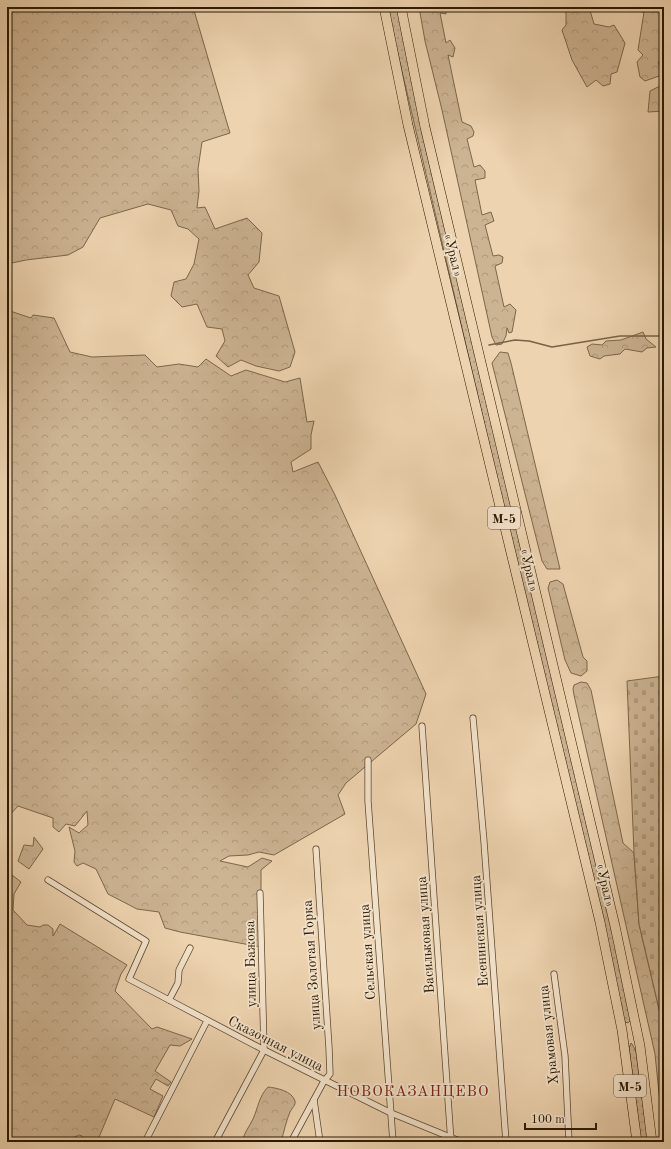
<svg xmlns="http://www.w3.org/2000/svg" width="671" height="1149" font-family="'Old Standard TT',serif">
<defs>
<pattern id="grass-dots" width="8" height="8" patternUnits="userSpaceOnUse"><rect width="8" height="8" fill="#ccb392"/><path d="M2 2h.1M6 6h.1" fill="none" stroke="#af997c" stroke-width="1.8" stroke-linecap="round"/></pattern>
<pattern id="forest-crowns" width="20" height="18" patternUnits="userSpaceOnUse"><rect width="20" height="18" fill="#ccb392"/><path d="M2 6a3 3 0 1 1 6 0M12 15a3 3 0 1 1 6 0" fill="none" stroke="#af997c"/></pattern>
<pattern id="cemetery-stones" width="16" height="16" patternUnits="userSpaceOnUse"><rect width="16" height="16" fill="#ccb392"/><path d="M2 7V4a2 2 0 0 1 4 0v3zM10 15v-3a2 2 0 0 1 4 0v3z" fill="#af997c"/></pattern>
</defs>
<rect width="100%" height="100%" fill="#edd3af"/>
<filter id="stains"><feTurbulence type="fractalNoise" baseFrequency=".005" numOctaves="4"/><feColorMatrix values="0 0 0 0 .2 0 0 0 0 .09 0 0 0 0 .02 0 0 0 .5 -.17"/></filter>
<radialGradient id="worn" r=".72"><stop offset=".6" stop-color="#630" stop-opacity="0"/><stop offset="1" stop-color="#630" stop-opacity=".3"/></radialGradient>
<g fill="url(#grass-dots)" stroke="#7c664a">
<path d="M387,7H397L587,817L631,1016L630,1021L628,1023L625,1022L623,1017Z"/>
<path d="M631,1043L632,1044L636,1051L648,1142H641L629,1048Z"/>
</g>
<g fill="url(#forest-crowns)" stroke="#7c664a">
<path d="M7,7H193L230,133L202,142L198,169L199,191L197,208L205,207L215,229L247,218L262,233L259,262L248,275L254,288L279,296L295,352L290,367L279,371L256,366L241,360L228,367L216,356L225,341L222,329L207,327L197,304L182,307L171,296L174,282L186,279L194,264L199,239L188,229L178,226L171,210L148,204L100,218L83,247L68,255L26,260L7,264Z"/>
<path d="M419,7H446V14L440,13L446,43L450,40L455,48L453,57L448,55L462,122L471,126L474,132L473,136L467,139L474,167L480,165L485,171V178L475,180L482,215L491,212L494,221L485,225L493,256L499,255L503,257L502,263L495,266L504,307L510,304L516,310L512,332L509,333L507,328L506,336L502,344L496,345L492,337L442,110L425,41Z"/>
<path d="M561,7H589L594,24L609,27L614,25L625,43L617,72L611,74L610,84L603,86L596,80L587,87L572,60L562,30L566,25V12L561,9Z"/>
<path d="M617,7H664V59L658,62L662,75L645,81L640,77L637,62L643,55L638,50L644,12L618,9Z"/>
<path d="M664,84V111L648,112L650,91Z"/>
<path d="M7,310L31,318L33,315L54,318L70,352L92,357L145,355L157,367L179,364L198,367L206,359L231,376L246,370L285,382L300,378L307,422L314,421L311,435V449L291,462L293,472L318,462L335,495L426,694L416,724L346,783L338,795L345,814L274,855L259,852L248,855L229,856L220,861L248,867L262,858L272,861L261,870V947L180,932L165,928L159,912L137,909L108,894L96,869L83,863L77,866L74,862L75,851L69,827L79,833L88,825L87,811L75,826L66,824L59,832L53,827V818L18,806L7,818Z"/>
<path d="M643,332L646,339L656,347L647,348L642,352L625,349L620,354L604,356L600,359L590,356L587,347L592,344L602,345L606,341L621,340Z"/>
<path d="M500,352L508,353L511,363L560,569H547L542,561L492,363Z"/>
<path d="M557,580L563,584L583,657L587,661V671L581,676L571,673L565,660L548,588L550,582Z"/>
<path d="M581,682L587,683L591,690L623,843L634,853L639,924L664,1030V1142L655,1054L574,695L573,689L574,685Z"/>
<path d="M34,837L43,849L29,869L18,861L24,845L33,846Z"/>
<path d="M12,875L21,882L14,894L13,910L27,925L40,927L43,925H48L53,929V936L60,924L127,965L121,974L115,991L152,1029L157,1027L192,1039L180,1046L170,1045L155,1071L171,1082L168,1086L156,1079L150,1089L163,1096L154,1117L115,1099L97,1142H81L82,1136L79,1135L64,1142H7V882Z"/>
<path d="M268,1087C277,1088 292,1091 295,1101C296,1105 292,1108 290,1112C286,1121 284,1132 281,1142H242C244,1133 249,1127 253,1119C258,1108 259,1096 268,1087Z"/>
</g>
<path fill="url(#cemetery-stones)" stroke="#7c664a" d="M664,676V1030L639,924L634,853L627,681Z"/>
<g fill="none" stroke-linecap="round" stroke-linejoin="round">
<path stroke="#786346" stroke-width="1.5" d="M489,345L515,340L529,341L552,347L620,336H664"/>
<g stroke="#5c482d" stroke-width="7">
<g id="minor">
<path d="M473,718L484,842L506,1142"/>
<path d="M422,726L451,1142"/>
<path d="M368,760V801L393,1142"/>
<path d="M48,880L146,941L129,979L169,1000"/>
<path d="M190,948L179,970L178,983L169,1000L264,1050L391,1113L462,1142"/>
<path d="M554,974L565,1056L569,1142"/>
<path d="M314,1100L320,1142"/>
<path d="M145,1142L207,1021"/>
<path d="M215,1142L264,1050L260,893"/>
<path d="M291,1142L324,1081L330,1074L329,1048L316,849"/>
</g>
</g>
<g stroke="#2b1902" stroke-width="10">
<g id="primary">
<path d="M384,7L408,125L600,922L622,1030L637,1142"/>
<path d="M401,7L425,127L615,926L640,1046L652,1142"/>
</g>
</g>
<use href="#minor" stroke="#f3e2cb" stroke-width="5.5"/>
<use href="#primary" stroke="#edd3af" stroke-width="9"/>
</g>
<g text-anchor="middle" stroke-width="3.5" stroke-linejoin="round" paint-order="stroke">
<g fill="#f3e2cb" stroke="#67553e" stroke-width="1">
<rect x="488" y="507" width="32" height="22" rx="3"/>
<rect x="614" y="1075" width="32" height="22" rx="3"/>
</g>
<g font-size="13" font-weight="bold" fill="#2b1902">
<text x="504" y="523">М-5</text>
<text x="630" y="1091">М-5</text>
</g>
<g font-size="14" fill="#2b1902" stroke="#f3e2cb">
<text transform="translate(454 255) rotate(76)" y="5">«Урал»</text>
<text transform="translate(530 570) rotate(77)" y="5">«Урал»</text>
<text transform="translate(606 885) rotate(77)" y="5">«Урал»</text>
<text transform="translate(479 931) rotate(-94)" y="5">Есенинская улица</text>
<text transform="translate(425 935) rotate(-94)" y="5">Васильковая улица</text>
<text transform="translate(367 952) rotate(-94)" y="5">Сельская улица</text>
<text transform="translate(250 964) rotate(-91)" y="5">улица Бажова</text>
<text transform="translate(311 965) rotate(-94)" y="5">улица Золотая Горка</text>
<text transform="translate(548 1035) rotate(-96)" y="5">Храмовая улица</text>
<text transform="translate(276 1043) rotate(27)" y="5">Сказочная улица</text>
</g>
<g font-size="15" letter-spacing="1" fill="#7a1f14" stroke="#f3e2cb">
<text x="413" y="1096">НОВОКАЗАНЦЕВО</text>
</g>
</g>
<rect width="671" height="1149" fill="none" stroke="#edd3af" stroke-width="24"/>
<rect x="8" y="8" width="655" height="1133" fill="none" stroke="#2b1902" stroke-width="2"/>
<rect x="12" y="12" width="647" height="1125" fill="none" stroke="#2b1902"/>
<path d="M525 1123v6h71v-6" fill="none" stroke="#2b1902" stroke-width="2"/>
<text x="531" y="1123" font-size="12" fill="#2b1902" stroke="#f3e2cb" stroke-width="3" paint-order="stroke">100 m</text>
<rect width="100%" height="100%" filter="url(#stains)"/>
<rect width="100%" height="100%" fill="url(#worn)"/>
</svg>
